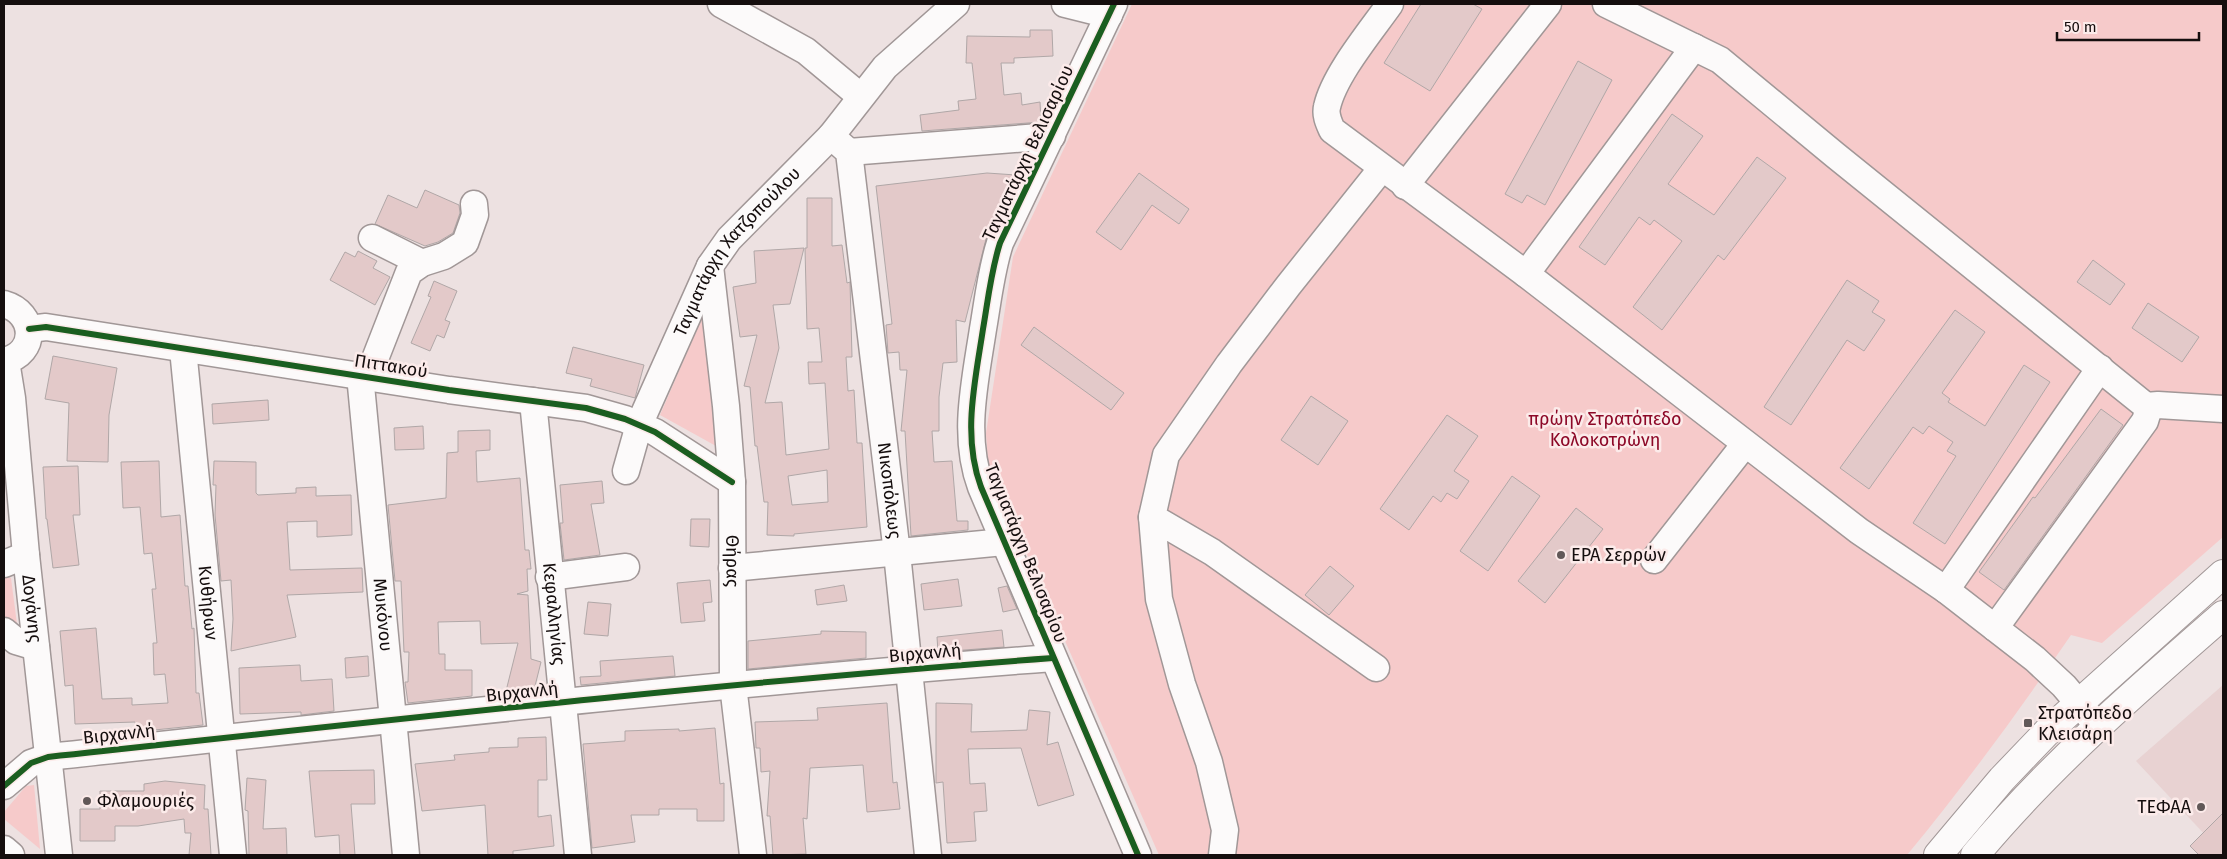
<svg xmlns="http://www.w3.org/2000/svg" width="2227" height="859" font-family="'Fira Sans',sans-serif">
<rect width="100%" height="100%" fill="#ede1e1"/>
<path fill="#e8d2d2" d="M2223,685V854L2136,761Z"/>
<g fill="#f6caca">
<path d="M1132,4H2223V537L2102,643L2071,635C2019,711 1965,785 1907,855H1159L1001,495L988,462L986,433L1013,257Z"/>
<path d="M702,318L716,446L660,415Z"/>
<path d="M8,577L11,578L17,624L16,626L4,616V578Z"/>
<path d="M34,785L40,849L4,819V812L26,786Z"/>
</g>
<g fill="#e3c9c9" stroke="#b0a7a7" fill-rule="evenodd">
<path d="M1421,4H1473L1482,9L1430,91L1384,63Z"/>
<path d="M1030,30H1052L1053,56L1014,58V63H1001L1004,95L1021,93L1022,105L1040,102L1041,122L922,131L920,115L959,110L958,101L976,99L972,63H966L967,36L1030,37Z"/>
<path d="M1578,61L1612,80L1545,205L1527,195L1522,203L1505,194Z"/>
<path d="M1672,114L1703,136L1668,184L1714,215L1757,157L1786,178L1724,260L1718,255L1662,330L1633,307L1682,241L1654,220L1650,225L1639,217L1605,265L1579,247Z"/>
<path d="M987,173L1016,175L986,239L965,322L956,320L957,362L943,363L939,397V431H932L934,462L952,461L957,521H968V530L911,536L905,431H901L907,370H900L899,352L888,353L886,325L892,324L876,186Z"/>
<path d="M1139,173L1189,209L1179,224L1152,205L1121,250L1096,232Z"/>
<path d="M425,190L459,205L460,213L453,233L438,242L425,246L375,224L388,195L417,208Z"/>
<path d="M807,198H832V246L842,245L847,283L850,282L852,357H846L848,391L854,390L857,443H862L867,527L794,534V536L767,535L768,502H764L757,446H755L750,387L744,386L757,335L740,337L733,287L756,283L754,251L804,248L790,304L773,305L779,348L765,403L782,402L786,455L829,449L825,383L809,384L808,362H822L819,328L807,329L805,248H807ZM827,470L828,502L792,505L788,476Z"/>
<path d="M358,251L377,261L373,268L390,277L375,305L330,280L345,252L355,257Z"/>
<path d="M2093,260L2125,284L2110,305L2077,282Z"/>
<path d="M1847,280L1879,301L1872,312L1885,320L1864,351L1847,340L1791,425L1764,407Z"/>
<path d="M434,281L457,291L445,320L450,322L444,338L437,335L430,351L411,343L431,297L428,296Z"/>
<path d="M2148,303L2199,337L2182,362L2132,328Z"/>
<path d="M1955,310L1985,332L1942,393L1950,399L1948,402L1985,426L2024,365L2050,382L1945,544L1913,523L1956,456L1947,451L1953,442L1929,426L1923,434L1913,427L1869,489L1840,468Z"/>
<path d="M1034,327L1124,393L1111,410L1021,345Z"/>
<path d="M573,347L644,365L635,398L590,386L592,379L566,373Z"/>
<path d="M53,356L117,368L109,415L108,462L67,461L69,403L45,399Z"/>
<path d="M1311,396L1348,421L1318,465L1281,440Z"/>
<path d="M268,400L269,420L213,424L212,404Z"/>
<path d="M2101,409L2123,425L2004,590L1979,572L2033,497L2035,498Z"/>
<path d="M1447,415L1478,436L1454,471L1469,481L1457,499L1447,493L1441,502L1433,496L1409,530L1380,509Z"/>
<path d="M423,426L424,449L395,450L394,428Z"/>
<path d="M490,430V450L476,451L477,482L520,478L525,550H529L531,569H527L528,591L517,594L528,595L531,659L541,662L534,690L506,691L518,643L481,644L480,621L438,622L439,654H445V670H472V696L408,703L405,682H408L409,652H404L401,581H395L388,505L446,498L447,453L458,452V431Z"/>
<path d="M159,461L161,517L180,515L185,586H188L192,629L194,628L196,693H199L203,725L135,732V722L75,724L73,685L65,686L60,631L96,628L102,699L132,698V705L168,703L165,674L154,675L153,643H157L152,589H156L152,553L144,554L140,507L123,508L121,462Z"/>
<path d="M214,461L256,462V493L258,495L296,493V488L316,487V496L351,495L352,535L317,537V521L287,522L290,570L362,568L363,592L287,595L296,637L231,651L233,619L231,580L221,581L215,515L216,485H213Z"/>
<path d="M78,466L80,515H73L79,565L53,568L47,519H46L43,467Z"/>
<path d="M1512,476L1540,496L1488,571L1460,551Z"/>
<path d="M602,481L604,503L591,504L600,555L564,560L560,523H563L560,485Z"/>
<path d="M1576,508L1603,529L1545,603L1518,581Z"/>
<path d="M691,519H710L709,547L690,546Z"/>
<path d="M1330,566L1354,586L1329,615L1305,595Z"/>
<path d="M958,579L962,606L924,610L921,584Z"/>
<path d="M710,580L712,602L703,603L705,621L681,623L677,583Z"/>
<path d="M844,585L847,601L817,605L815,590Z"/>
<path d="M1007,586L1017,609L1003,612L998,588Z"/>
<path d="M588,602L611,604L608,636L584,634Z"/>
<path d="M1002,630L1004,647L938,652L937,637Z"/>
<path d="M821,631L866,632V658L748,669V641L821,634Z"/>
<path d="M368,656L369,676L346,678L345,658Z"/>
<path d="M673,656L675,676L581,685L580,677L601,676L600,661Z"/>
<path d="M300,665L301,681L332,679L334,711L301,715V712L240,714L239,668Z"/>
<path d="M887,703L893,783L897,782L900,809L867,812L863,765L810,768L807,819L803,818L806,854L773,855L770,816H767L770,771L761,772L760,748H756L755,722L818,720L817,708Z"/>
<path d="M936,703L972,704L971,732L1027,730L1029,710L1050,712L1047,745L1058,742L1074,795L1038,806L1021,748L968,749L970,784L985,783L987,811L974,812L976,841L947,843L943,782L936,783Z"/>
<path d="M715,728L720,784L724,783V821H697V809H659V815H631L635,842L592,848L583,744L625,741V731L679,729V731Z"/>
<path d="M546,737L547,780H538V817L551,815L554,846L513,851V855H488L485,805L422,811L415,764L455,760L454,755L489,752V748L518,747V738Z"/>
<path d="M374,770L375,804H351L355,855H340L339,835L315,837L309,771Z"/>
<path d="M247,778L266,780L263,829L286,828L287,855H249L248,811L245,810Z"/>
<path d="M165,781L205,785L204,809H208L211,855H189L191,833H185L184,819L138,826H115V841H80V809H100V791H144V784Z"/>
<path d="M2223,813V855H2199L2190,846Z"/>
</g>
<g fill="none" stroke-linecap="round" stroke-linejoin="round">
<g stroke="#a19797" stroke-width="29">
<g id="minor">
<path d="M721,4L806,51L860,96"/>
<path d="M1065,4L1109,15"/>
<path d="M1114,4L1000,243C991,271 988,300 983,329C975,382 962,436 981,487L1138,855"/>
<path d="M1390,4C1371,31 1334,75 1327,107C1325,115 1329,123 1332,130L1526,274L1859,531L1946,590L2035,659L2064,686L2098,726"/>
<path d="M1606,4L1720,60L1835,155L2146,406L2148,411L2145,421L1995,628"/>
<path id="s1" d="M831,136L849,152L897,553L928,855"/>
<path d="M849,152L1052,136"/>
<path d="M1405,186L1548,4"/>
<path d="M372,238L422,263"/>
<path id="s2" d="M710,266L726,406L732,482L733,685L753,855"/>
<path d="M1526,274L1694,47"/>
<path d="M4,304C36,313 38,353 4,361"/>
<path d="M29,329L46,327L449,390L586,408L625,419L655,432L732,482"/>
<path id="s3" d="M183,349L233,855"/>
<path id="s4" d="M6,361L12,398L26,555L59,855"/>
<path id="s5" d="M360,375L406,855"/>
<path d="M368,377L409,272L422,263L444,256L465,243L475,215L474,204"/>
<path id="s6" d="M533,401L578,855"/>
<path d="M2146,406L2158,405L2223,409"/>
<path id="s7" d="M626,471L639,425L710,266L729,239L831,136L885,67L956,4"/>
<path d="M1152,517L1159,599L1182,684L1209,762L1225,830L1222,855"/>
<path d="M1654,560L1745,444"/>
<path d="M4,564L26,555"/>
<path d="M732,568L1004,542"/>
<path d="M549,577L626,567"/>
<path d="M1946,590L2100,368"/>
<path d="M4,631L16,641L36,647"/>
<path d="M1376,668L1212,552L1152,517L1166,455L1229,364L1288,286L1382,168"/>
<path d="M4,786L31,763L48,757C383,721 717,683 1053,658"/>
<path d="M4,849L11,855"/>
</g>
</g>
<g stroke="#a19797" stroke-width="30">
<g id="major">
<path d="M1938,855L2002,779L2047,732L2223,574"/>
<path d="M1975,855C2049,766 2136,691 2223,615"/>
</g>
</g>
<use href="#minor" stroke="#fcfafa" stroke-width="26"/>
<use href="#major" stroke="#fcfafa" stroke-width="28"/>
<g stroke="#fcebea" stroke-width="9">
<g id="cycleway">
<path d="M1114,4L1000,243C991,271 988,300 983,329C975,382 962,436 981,487L1138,855"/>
<path d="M29,329L46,327L449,390L586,408L625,419L655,432L732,482"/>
<path d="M4,786L31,763L48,757C383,721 717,683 1053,658"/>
</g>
</g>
<use href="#cycleway" stroke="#1b5e20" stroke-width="6"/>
</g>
<g fill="#615858" stroke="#fcebea" stroke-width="2">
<circle cx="1561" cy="555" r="5"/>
<rect x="2023" y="718" width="10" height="10" rx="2.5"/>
<circle cx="87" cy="801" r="5"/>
<circle cx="2201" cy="807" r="5"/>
</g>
<g text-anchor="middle" stroke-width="5" stroke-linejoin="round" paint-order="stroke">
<g font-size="18" fill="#150e0e" stroke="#fcebea">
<text transform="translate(1028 153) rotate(-65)" y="6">Ταγματάρχη Βελισαρίου</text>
<text dy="6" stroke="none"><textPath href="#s7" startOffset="249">Ταγματάρχη Χατζοπούλου</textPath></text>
<text transform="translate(391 366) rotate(9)" y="6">Πιττακού</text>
<text dy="6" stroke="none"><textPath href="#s1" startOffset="365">Νικοπόλεως</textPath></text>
<text transform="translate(1026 553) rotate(68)" y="6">Ταγματάρχη Βελισαρίου</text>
<text dy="6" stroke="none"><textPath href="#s2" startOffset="296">Θήρας</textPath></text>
<text dy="6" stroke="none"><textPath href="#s3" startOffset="255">Κυθήρων</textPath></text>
<text dy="6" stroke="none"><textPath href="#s4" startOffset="249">Δογάνης</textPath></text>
<text dy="6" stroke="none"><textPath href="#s6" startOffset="214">Κεφαλληνίας</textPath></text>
<text dy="6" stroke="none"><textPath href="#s5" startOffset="241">Μυκόνου</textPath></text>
<text transform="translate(925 653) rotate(-5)" y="6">Βιρχανλή</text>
<text transform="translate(522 692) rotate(-6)" y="6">Βιρχανλή</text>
<text transform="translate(119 734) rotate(-6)" y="6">Βιρχανλή</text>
</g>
<g font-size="18" fill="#8c0827" stroke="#fcebea">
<text x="1605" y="425">πρώην Στρατόπεδο<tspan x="1605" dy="21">Κολοκοτρώνη</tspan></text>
</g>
<g font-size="18" fill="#150e0e" stroke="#fcebea" text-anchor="start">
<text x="1571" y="561">ΕΡΑ Σερρών</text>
<text x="2038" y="719">Στρατόπεδο<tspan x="2038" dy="21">Κλεισάρη</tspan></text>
<text x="97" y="807">Φλαμουριές</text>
<text x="2191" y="813" text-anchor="end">ΤΕΦΑΑ</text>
</g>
</g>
<rect width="2227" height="859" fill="none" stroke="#150e0e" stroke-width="10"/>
<path d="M2057 32v8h142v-8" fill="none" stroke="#150e0e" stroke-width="2.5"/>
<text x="2064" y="32" font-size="15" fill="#150e0e" stroke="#fcebea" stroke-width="4" paint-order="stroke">50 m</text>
</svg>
